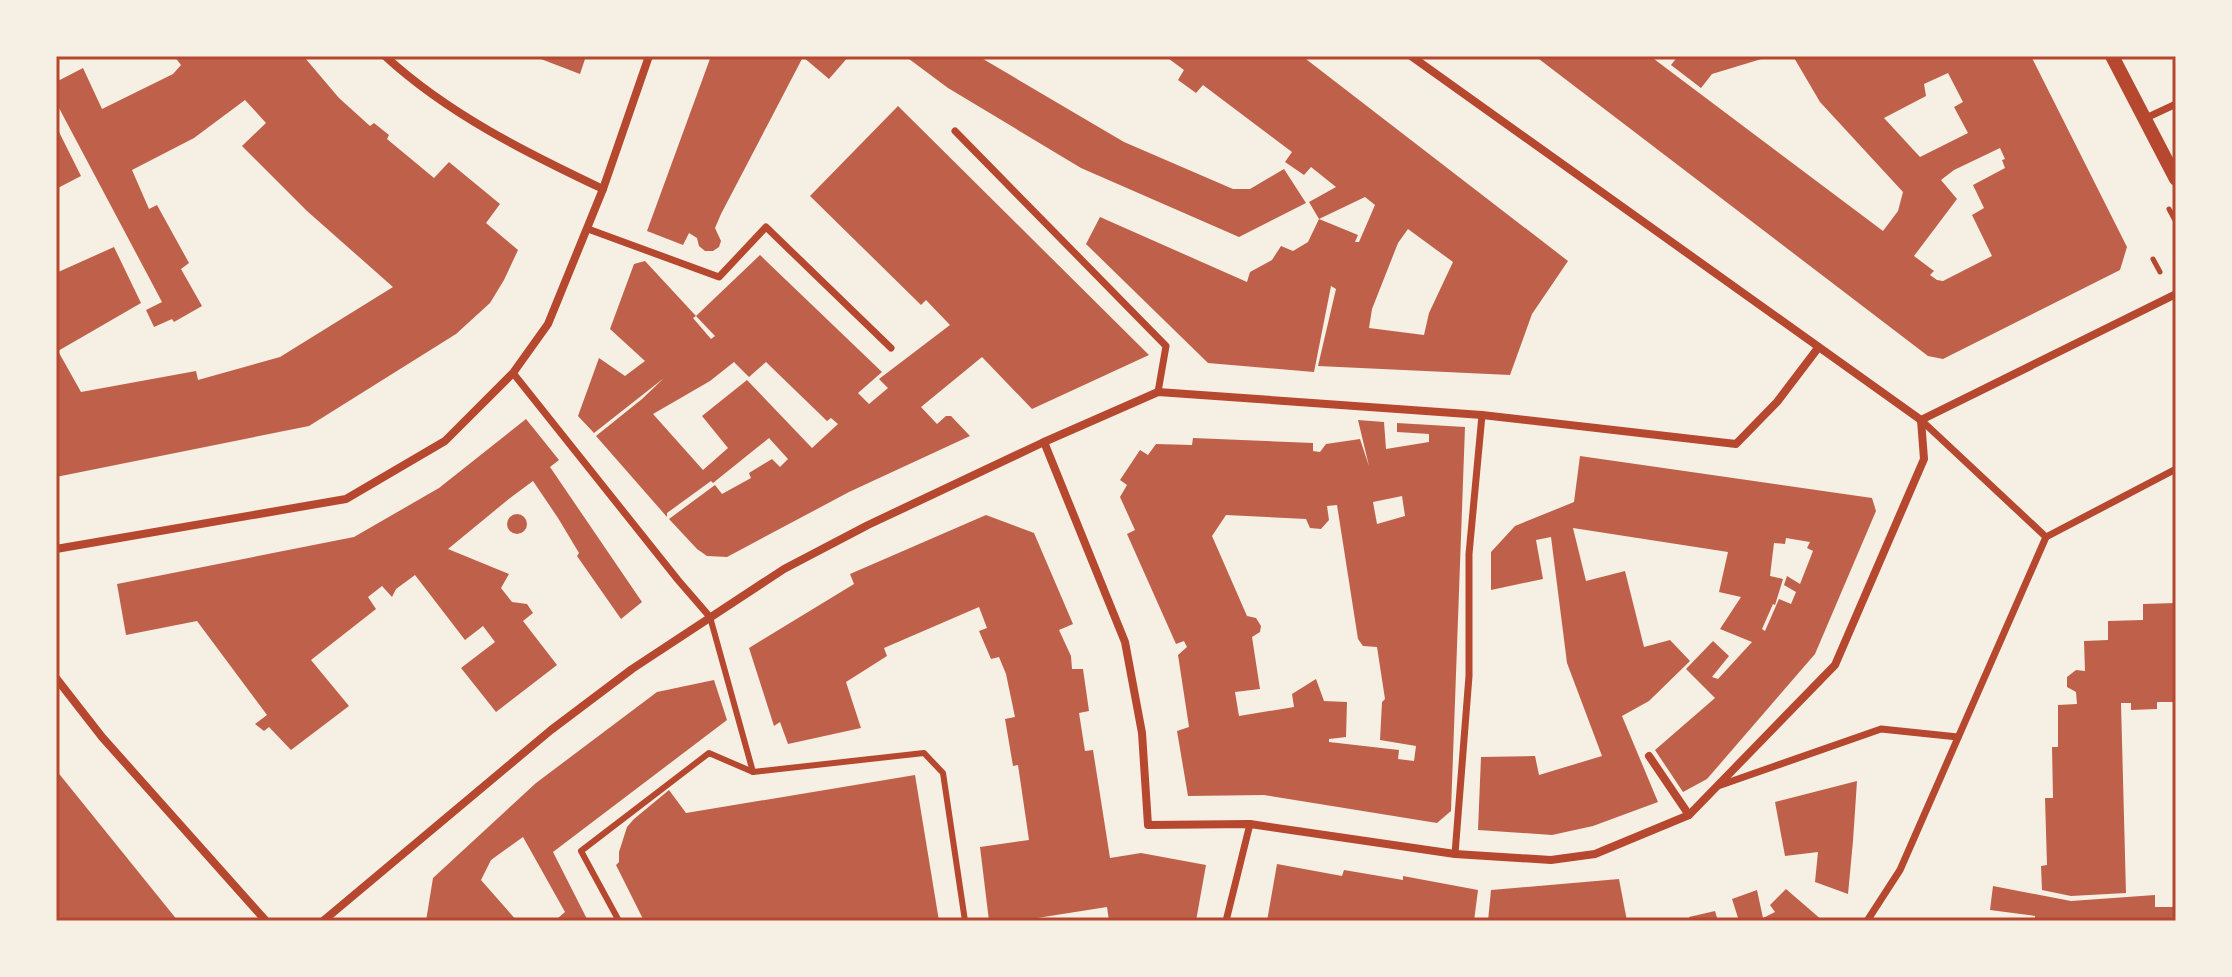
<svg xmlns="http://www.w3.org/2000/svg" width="2232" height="977" font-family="Cabin,sans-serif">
<rect width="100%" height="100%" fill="#f6efe4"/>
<g fill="#bf614a" fill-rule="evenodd">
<path d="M174,56H307L305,58L339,98L370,126L374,123L389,135L387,139L434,178L449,162L500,204L486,223L518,250L504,280L490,303L456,334L309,426L56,477V273L114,247L141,303L58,351L81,392L196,371L198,380L280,357L393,287L307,211L242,146L266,123L245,100L194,138L132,170L149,209L157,205L189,263L181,269L202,306L174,322L172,319L154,327L146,310L162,302L59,108L56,110V82L83,68L102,109L173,74L181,65Z"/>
<path d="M533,56H586L580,74Z"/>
<path d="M711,56H849L829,79L803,57L721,214L715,228L721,241L719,247L713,251H705L699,246L697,238L689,233L683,245L647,231Z"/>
<path d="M905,56H966L969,58L978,56L1124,142L1233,189H1250L1284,169L1306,203L1239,237L1081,168L948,88Z"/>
<path d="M1165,56H1302L1568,261L1532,314L1510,375L1318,366L1336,289L1331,286L1314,372L1208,363L1086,244L1100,217L1247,282L1250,272L1272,260L1281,246L1293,251L1308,242L1319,219L1358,235L1355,242H1359L1375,205L1365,197L1319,219L1309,202L1336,187L1311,167L1304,175L1285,162L1292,152L1203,85L1196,93L1178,80L1184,70ZM1408,229L1453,262L1429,313L1424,335L1369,328L1372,309L1398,243Z"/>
<path d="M1535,56H1650L1883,231L1898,211L1903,192L1820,102L1793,56H2031L2127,247L2120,270L1943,359L1928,356ZM1948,73L1963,102L1954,107L1968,133L1920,157L1884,118L1926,96L1924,84ZM2000,148L2005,159L2002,160L2005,168L1973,185L1984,208L1972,215L1992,256L1943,281L1937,280L1930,275L1934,271L1914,256L1957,199L1941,180L1954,170Z"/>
<path d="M1678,56H1767L1768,57L1712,74L1701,88L1671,65Z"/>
<path d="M898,106L1149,355L1032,409L982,357L921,407L937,424L946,416H951L970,436L849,492L727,557L707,556L697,549L669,519L715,485L722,494L751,478L749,473L772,459L780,467L788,459L769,438L713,483L711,481L667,513V517L596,436L642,399L664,378L594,433L578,416L599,358L625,376L645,361L610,329L634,264L645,261L696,316L693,318L711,339L715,336L696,316L760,255L882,372L858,393L869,404L888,388L879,379L950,325L926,300L921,305L810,196ZM734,362L749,377L766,362L827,421L831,418L838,424L812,448L747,380L702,416L728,448L703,470L653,414L710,381Z"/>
<path d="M56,126L81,176L56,189Z"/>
<path d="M526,419L559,460L550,467L642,602L621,619L577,556L579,553L558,518L533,481L510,498L448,549L509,574L501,588L512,602L527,604L533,613L523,621L557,665L496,712L461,668L495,642L483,626L465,640L415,575L396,589L392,597L382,586L368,597L376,609L311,660L349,706L291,750L269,727L264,731L255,724L267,715L197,621L126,635L117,584L354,537L439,488Z"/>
<path d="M1358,420L1384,422L1386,449L1429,442V434L1397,432V423L1465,427L1451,811L1437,823L1264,795L1188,796L1177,731L1189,727L1178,655L1187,647L1184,641L1176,644L1127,534L1135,530L1120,497L1127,485L1120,480L1140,450L1148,455L1156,444L1192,445L1193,438L1313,443V451L1320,452L1326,444L1360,439L1369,466ZM1402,496L1405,516L1377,524L1373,502ZM1337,505L1358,639L1363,646L1377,647L1385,699L1382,702L1380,740L1416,746L1414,761L1398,759L1399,750L1329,742V739L1346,737L1347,702L1324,701L1316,679L1292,694L1294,707L1239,716L1235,692L1260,689L1252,637L1260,632L1261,626L1256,618L1247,616L1212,536L1226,515L1306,519L1310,528L1321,529L1329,520L1327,506Z"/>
<path d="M1580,456L1872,498L1876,511L1815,654L1707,779L1683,792L1655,750L1715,698L1686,669L1713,641L1729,656L1712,677L1718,679L1752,642L1720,629L1741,597L1719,592L1728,552L1573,528L1586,581L1625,571L1644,647L1670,640L1690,661L1649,701L1622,716L1658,802L1593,826L1552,835L1478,830L1481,757L1535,756L1539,775L1602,756L1567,663L1551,537L1536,540L1543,579L1491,590V552L1515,526L1574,502ZM1786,538L1810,542L1807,548L1813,551L1800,584L1787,576L1784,585L1796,592L1791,604L1779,599L1765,631L1762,629L1773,604L1775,605L1783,579L1770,576L1774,543L1785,544Z"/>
<circle cx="517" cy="524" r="10"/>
<path d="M986,515L1034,533L1073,624L1059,630L1071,656L1072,669H1083L1089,711L1079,713L1085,751L1093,750L1110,858L1141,853L1206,865L1196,921H1109L1107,907L1018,921H989L980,847L1029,840L1018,765L1013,766L1005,719L1015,717L1006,674L999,657L991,659L979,631L987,628L979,607L884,648L887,656L846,682L861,728L788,744L780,722L774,726L749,648L854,584L850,574Z"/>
<path d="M2176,603V702H2157V709L2131,710V703H2121L2126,893L2071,896L2042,890L2041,866L2047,865L2045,798H2053L2052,747H2058V705L2077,704L2076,692L2067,687V677L2076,670L2085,671L2084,641L2108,640V621L2143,620V604Z"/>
<path d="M714,680L727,720L553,852L588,921H561L558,918L565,912L523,837L491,860L481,880L517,921H426L433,878L536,783L657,692Z"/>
<path d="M56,770L178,921H56Z"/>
<path d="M915,775L939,921H644L616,865L619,862V852L627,827L634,819L669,790L686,813Z"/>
<path d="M1857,781L1853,841L1848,894L1815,882L1818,852L1785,856L1775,802Z"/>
<path d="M1277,864L1342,876L1344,870L1403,880V876L1478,890L1474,921H1267Z"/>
<path d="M1619,879L1627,921H1488L1491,890Z"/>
<path d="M1993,886L2071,901L2155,895V907H2176V921H2035V916L1990,910Z"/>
<path d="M1786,889L1823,921H1739L1732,899L1757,890L1763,918L1775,912L1770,905Z"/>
<path d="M1715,911L1718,921H1690L1689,917Z"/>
</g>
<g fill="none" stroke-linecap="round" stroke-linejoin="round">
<g stroke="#b5482f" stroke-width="5">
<path d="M2169,209L2176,222"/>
<path d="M2153,259L2160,272"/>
</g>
<g stroke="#b5482f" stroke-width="6">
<path d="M710,617L753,772"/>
<path d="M619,921L581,851L709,753L753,772L924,753L943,773L965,921"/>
</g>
<g stroke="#b5482f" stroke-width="7">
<path d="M2146,118L2176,104"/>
<path d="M955,131L1166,346L1158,392"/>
<path d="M588,229L719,277L766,227L891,348"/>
<path d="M513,373L678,580L710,617"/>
<path d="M1921,420L2046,537"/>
<path d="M1718,786L1881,729L1958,737"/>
<path d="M1455,854L1469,676V554L1482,415"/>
<path d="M1226,921L1250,824"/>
<path d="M1867,921L1900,870L2046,537L2176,469"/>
</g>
<g stroke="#b5482f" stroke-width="8">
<path d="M385,56C448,114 527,153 603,189"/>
<path d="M1411,56L1921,420"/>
<path d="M1921,420L2176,294"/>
<path d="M1044,442L1125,642L1142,733L1148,825L1250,824L1455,854L1551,860L1595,854L1689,815L1835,665L1924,459L1921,420"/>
<path d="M56,549L346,499L445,441L513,373L548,324L603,189L649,56"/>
<path d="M56,678L102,737L266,921"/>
<path d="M1649,756L1689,815"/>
<path d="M323,921L551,730L632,669L784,569L868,525L1044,442L1158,392L1482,415L1736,444L1777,402L1818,348"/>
</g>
<path stroke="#b5482f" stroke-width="14" d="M2112,56L2176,179"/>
</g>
<rect width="2232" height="977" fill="none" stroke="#f6efe4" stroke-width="116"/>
<rect x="58" y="58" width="2116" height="861" fill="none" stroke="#b5482f" stroke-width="3"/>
</svg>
